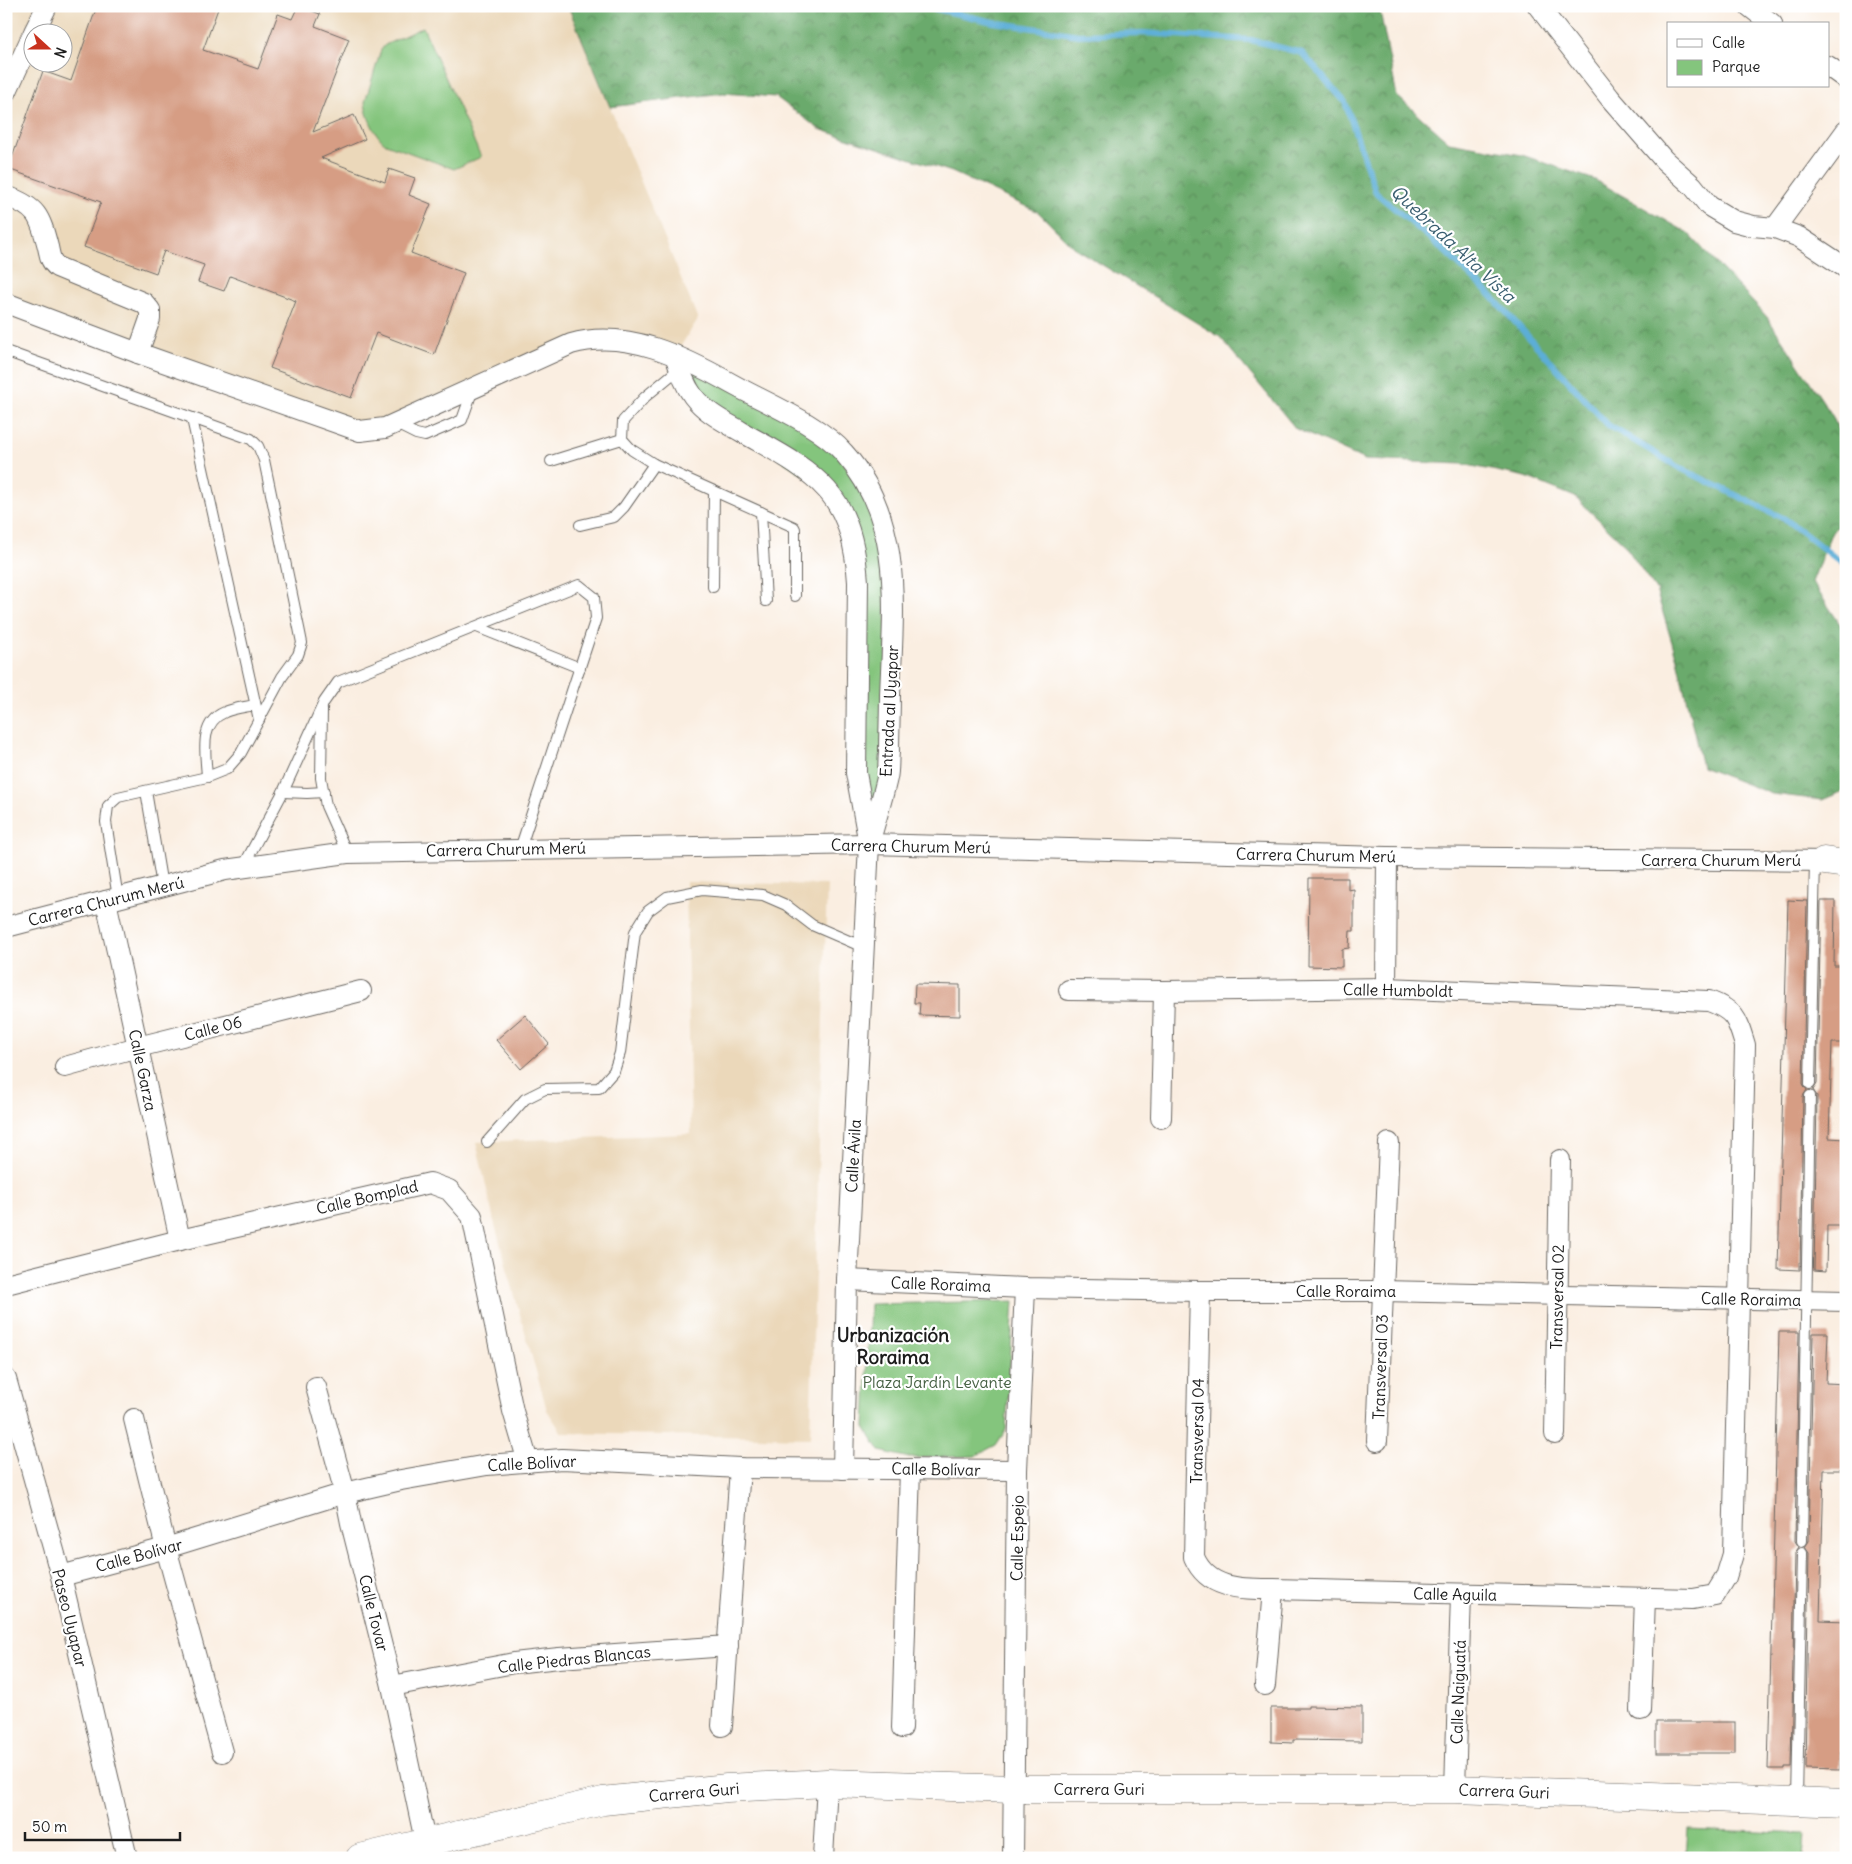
<svg xmlns="http://www.w3.org/2000/svg" width="1852" height="1864" font-family="Delius,sans-serif">
<defs>
<pattern id="forest-crowns" width="20" height="18" patternUnits="userSpaceOnUse" patternTransform="scale(1.25)"><rect width="20" height="18" fill="#6baa6c"/><path d="M2 6a3 3 0 1 1 6 0M12 15a3 3 0 1 1 6 0" fill="none" stroke="#578a58"/></pattern>
</defs>
<rect width="100%" height="100%" fill="#fff"/>
<filter id="ink" filterUnits="userSpaceOnUse"><feTurbulence type="fractalNoise" baseFrequency=".02" numOctaves="2"/><feDisplacementMap in="SourceGraphic" scale="10" xChannelSelector="R" yChannelSelector="G"/><feConvolveMatrix kernelMatrix="1 2 1 2 8 2 1 2 1" color-interpolation-filters="sRGB"/></filter>
<filter id="wash" filterUnits="userSpaceOnUse"><feTurbulence type="fractalNoise" baseFrequency=".0096" numOctaves="4" result="noise"/><feDisplacementMap in="SourceGraphic" scale="20" xChannelSelector="R" yChannelSelector="G"/><feGaussianBlur stdDeviation="1.12" result="paint"/><feColorMatrix in="noise" values="0 0 0 0 0 0 0 0 0 0 0 0 0 0 0 0 0 1.4 0 .05"/><feComposite in="paint" operator="in"/></filter>
<g filter="url(#wash)">
<rect width="100%" height="100%" fill="#faeee1"/>
<g fill="#ebd8ba" fill-rule="evenodd">
<path d="M6,6H568L698,319L675,355L606,339L373,430L6,301V138L9,131L6,130ZM32,32H62V62H32Z"/>
<path d="M686,882L827,885L810,1438L562,1433L547,1410L495,1225L476,1142L691,1134Z"/>
</g>
<g fill="#84c57d" stroke="#50704c">
<path d="M423,27L481,157L454,169L386,144C375,136 366,116 365,102L381,50L385,45Z"/>
<path d="M675,355L828,438L885,528L888,776L869,844L858,582L828,491L715,416Z"/>
<path d="M1014,1301L1006,1430L996,1445L975,1456L909,1458L880,1451L865,1427L870,1304Z"/>
<path d="M1688,1829L1805,1834L1803,1858H1686Z"/>
</g>
<path fill="url(#forest-crowns)" stroke="#446344" d="M568,6H1379L1397,96L1449,142L1522,155L1595,180L1688,233L1767,317L1832,415L1846,448V520L1832,531L1812,582L1846,633V790L1822,800L1772,794L1702,767L1677,659L1656,590L1623,543L1575,497L1526,477L1462,464L1365,460L1296,429L1220,337L1073,247L1038,212L952,172L819,129L776,97L723,93L610,107Z"/>
<g fill="none" stroke-linecap="round" stroke-linejoin="round">
<path stroke="#5caed7" stroke-width="6" d="M924,6L993,22L1079,35L1143,33L1251,40L1302,53L1345,102L1376,193L1439,246L1487,291L1608,425L1678,467L1785,519L1846,566"/>
</g>
<g id="blocks">
<g fill="#d69d84">
<path d="M97,6H219L203,50L258,69L278,14L292,19L298,6L320,14L315,26L349,39L313,132L354,115L365,139L321,158L385,182L389,169L415,178L409,195L431,204L411,253L464,273L434,355L376,333L351,398L270,368L296,301L230,276L224,291L198,282L204,265L164,251L156,273L84,247L101,202L8,169L43,71L71,81Z"/>
<path d="M1309,878H1348V890L1354,889V931H1350L1349,948L1342,949V967L1308,966Z"/>
<path d="M1788,900L1807,901L1803,1084L1807,1090L1803,1096L1800,1270L1778,1269Z"/>
<path d="M1821,901H1835L1834,966H1846V1043H1832L1829,1138L1846,1139V1226H1827L1826,1271L1814,1270L1817,1096L1813,1090L1817,1084Z"/>
<path d="M915,984L960,985V1016L919,1015L920,1003H914Z"/>
<path d="M525,1015L549,1044L521,1069L496,1040Z"/>
<path d="M1779,1332H1799L1795,1541L1799,1547L1795,1553L1791,1767H1784V1769H1768Z"/>
<path d="M1813,1333H1828L1826,1383L1846,1384V1470H1824L1820,1620L1846,1621V1708H1842L1840,1769L1805,1768L1809,1553L1805,1547L1809,1541Z"/>
<path d="M1308,1706L1362,1707V1741L1293,1740V1743L1271,1742V1708H1308Z"/>
<rect x="1656" y="1722" width="79" height="31"/>
</g>
</g>
</g>
<g filter="url(#ink)">
<use href="#blocks" fill-opacity="0" stroke="#6a6661" stroke-width="1"/>
<g fill="none" stroke-linecap="round" stroke-linejoin="round">
<g stroke="#6a6661" stroke-width="12">
<g id="lane">
<path d="M8,352L251,439L258,446L264,460L299,628L302,643L298,655L282,677L241,753L227,769L207,777L118,797L108,806L106,822L118,898"/>
<path d="M680,368L645,397L623,421L622,439L632,450L654,464L794,527L795,529V596"/>
<path d="M192,419L259,720"/>
<path d="M396,424L416,434L425,436L462,420L473,389"/>
<path d="M551,461L622,439"/>
<path d="M761,512L766,601"/>
<path d="M580,525L614,517L624,507L654,464"/>
<path d="M713,587L714,491"/>
<path d="M477,627L580,668"/>
<path d="M322,710L321,778L326,806L347,853"/>
<path d="M207,777C206,755 198,723 225,712C234,708 246,707 255,705"/>
<path d="M146,791L162,886"/>
<path d="M283,792L307,793L324,792"/>
<path d="M243,867L283,792L324,702L338,682L579,585L594,597L596,618L520,849"/>
<path d="M1810,1084L1815,861"/>
<path d="M487,1142L525,1099L545,1089L599,1088L614,1071L620,1053L635,932L648,911L667,897L702,890L763,895L786,905L812,925L863,947"/>
<path d="M1802,1541L1810,1096"/>
<path d="M1797,1800L1802,1553"/>
</g>
</g>
<g stroke="#6a6661" stroke-width="22">
<g id="street">
<path d="M1538,6L1610,98L1664,160L1693,186L1709,206L1734,221L1753,226L1775,228L1799,237L1846,268"/>
<path d="M1749,6L1772,24"/>
<path d="M34,32L47,6"/>
<path d="M1828,66L1846,79"/>
<path d="M6,93L32,36"/>
<path d="M6,196C37,207 40,216 48,247C50,256 50,261 57,267L144,303L150,310V319L138,353"/>
<path d="M1775,228L1846,131"/>
<path d="M6,303L138,353L360,431L385,428L571,344C626,328 684,357 732,384C766,403 819,424 844,453C905,521 893,611 890,695C890,714 889,733 889,752C888,760 889,770 887,778C882,800 875,822 869,844"/>
<path d="M675,355C680,370 684,384 693,396C706,413 725,422 742,432C771,449 804,464 827,490C849,514 856,551 858,582L856,773L869,844L847,1280L843,1469"/>
<path d="M106,901L180,1240"/>
<path d="M6,927L225,870L347,853L869,844L1387,857L1838,861"/>
<path d="M1386,988L1387,857"/>
<path d="M1069,990L1164,991L1386,988L1709,1001C1736,1011 1737,1019 1745,1045L1733,1554L1726,1577L1715,1595L1693,1599L1273,1589C1242,1589 1208,1590 1194,1557L1200,1291"/>
<path d="M65,1067L138,1047L361,991"/>
<path d="M1161,1118L1164,991"/>
<path d="M847,1280L1025,1288L1200,1291H1382L1846,1301"/>
<path d="M6,1284L180,1240L430,1183L449,1190L472,1216L513,1411L528,1462"/>
<path d="M6,1379L61,1576L127,1858"/>
<path d="M316,1387L345,1493L351,1523L392,1686L425,1841"/>
<path d="M134,1419L166,1548L222,1752"/>
<path d="M1555,1434L1560,1160"/>
<path d="M1377,1441L1389,1143"/>
<path d="M61,1576L166,1548L345,1493L401,1480L487,1465L562,1459L740,1468L1017,1470"/>
<path d="M1265,1685L1273,1589"/>
<path d="M392,1686L514,1663L559,1658L728,1646"/>
<path d="M1641,1710L1645,1598"/>
<path d="M722,1726L740,1468"/>
<path d="M902,1728L910,1469"/>
<path d="M1455,1789L1461,1594"/>
<path d="M823,1858L827,1783"/>
<path d="M1013,1858L1017,1470L1025,1288"/>
</g>
</g>
<g stroke="#6a6661" stroke-width="29">
<g id="secondary">
<path d="M1824,861L1846,864"/>
<path d="M360,1858L603,1801L727,1788L827,1783L1014,1789H1455L1846,1803"/>
</g>
</g>
<use href="#lane" stroke="#fff" stroke-width="10"/>
<use href="#street" stroke="#fff" stroke-width="20"/>
<use href="#secondary" stroke="#fff" stroke-width="28"/>
</g>
</g>
<g text-anchor="middle" stroke-width="4.5" stroke-linejoin="round" paint-order="stroke">
<g font-size="16" fill="#1c1c1c" stroke="#fff">
<text transform="translate(889 711) rotate(-87)" y="6">Entrada al Uyapar</text>
<text transform="translate(911 846) rotate(1)" y="6">Carrera Churum Merú</text>
<text transform="translate(506 849) rotate(-1)" y="6">Carrera Churum Merú</text>
<text transform="translate(1316 855) rotate(1)" y="6">Carrera Churum Merú</text>
<text x="1721" y="866">Carrera Churum Merú</text>
<text transform="translate(106 901) rotate(-14)" y="6">Carrera Churum Merú</text>
<text transform="translate(1398 990) rotate(1)" y="6">Calle Humboldt</text>
<text transform="translate(213 1028) rotate(-14)" y="6">Calle 06</text>
<text transform="translate(143 1070) rotate(78)" y="6">Calle Garza</text>
<text transform="translate(853 1156) rotate(-87)" y="6">Calle Ávila</text>
<text transform="translate(367 1197) rotate(-13)" y="6">Calle Bomplad</text>
<text transform="translate(941 1284) rotate(2)" y="6">Calle Roraima</text>
<text x="1346" y="1297">Calle Roraima</text>
<text transform="translate(1557 1297) rotate(-89)" y="6">Transversal 02</text>
<text transform="translate(1751 1299) rotate(1)" y="6">Calle Roraima</text>
<text transform="translate(1380 1367) rotate(-88)" y="6">Transversal 03</text>
<text transform="translate(1197 1431) rotate(-89)" y="6">Transversal 04</text>
<text transform="translate(532 1463) rotate(-3)" y="6">Calle Bolívar</text>
<text transform="translate(936 1469) rotate(1)" y="6">Calle Bolívar</text>
<text transform="translate(1017 1538) rotate(-89)" y="6">Calle Espejo</text>
<text transform="translate(139 1555) rotate(-15)" y="6">Calle Bolívar</text>
<text transform="translate(1455 1594) rotate(1)" y="6">Calle Aguila</text>
<text transform="translate(374 1613) rotate(76)" y="6">Calle Tovar</text>
<text transform="translate(70 1618) rotate(76)" y="6">Paseo Uyapar</text>
<text transform="translate(574 1659) rotate(-6)" y="6">Calle Piedras Blancas</text>
<text transform="translate(1458 1692) rotate(-88)" y="6">Calle Naiguatá</text>
<text x="1099" y="1795">Carrera Guri</text>
<text transform="translate(1504 1791) rotate(2)" y="6">Carrera Guri</text>
<text transform="translate(694 1792) rotate(-5)" y="6">Carrera Guri</text>
</g>
<g font-size="16" fill="#466043" stroke="#fff">
<text x="937" y="1388">Plaza Jardín Levante</text>
</g>
<g font-size="18" font-style="italic" fill="#395e70" stroke="#fff">
<text transform="translate(1453 244) rotate(43)" y="6">Quebrada Alta Vista</text>
</g>
<g font-size="19" font-weight="bold" fill="#1c1c1c" stroke="#fff">
<text x="893" y="1342">Urbanización<tspan x="893" dy="22">Roraima</tspan></text>
</g>
</g>
<rect width="1852" height="1864" fill="none" stroke="#fff" stroke-width="25"/>
<rect x="1667" y="22" width="162" height="65" fill="#ffffff" stroke="#a4a4a4"/>
<rect x="1677" y="39" width="25" height="8" fill="#ffffff" stroke="#a4a4a4"/>
<text x="1712" y="48" font-size="15" fill="#1c1c1c">Calle</text>
<rect x="1677" y="60" width="25" height="15" fill="#84c57d" stroke="#a4a4a4"/>
<text x="1712" y="72" font-size="15" fill="#1c1c1c">Parque</text>
<g transform="translate(48 48) rotate(111)"><circle r="24" fill="#ffffff" stroke="#a4a4a4"/>
<path d="M0-4L9 19L0 12L-9 19Z" fill="#c8321e"/>
<text y="-8" font-size="14" font-weight="bold" text-anchor="middle" fill="#1c1c1c">N</text>
</g>
<path d="M25 1832v8h155v-8" fill="none" stroke="#1c1c1c" stroke-width="2.5"/>
<text x="32" y="1832" font-size="15" fill="#1c1c1c" stroke="#ffffff" stroke-width="4" paint-order="stroke">50 m</text>
</svg>
